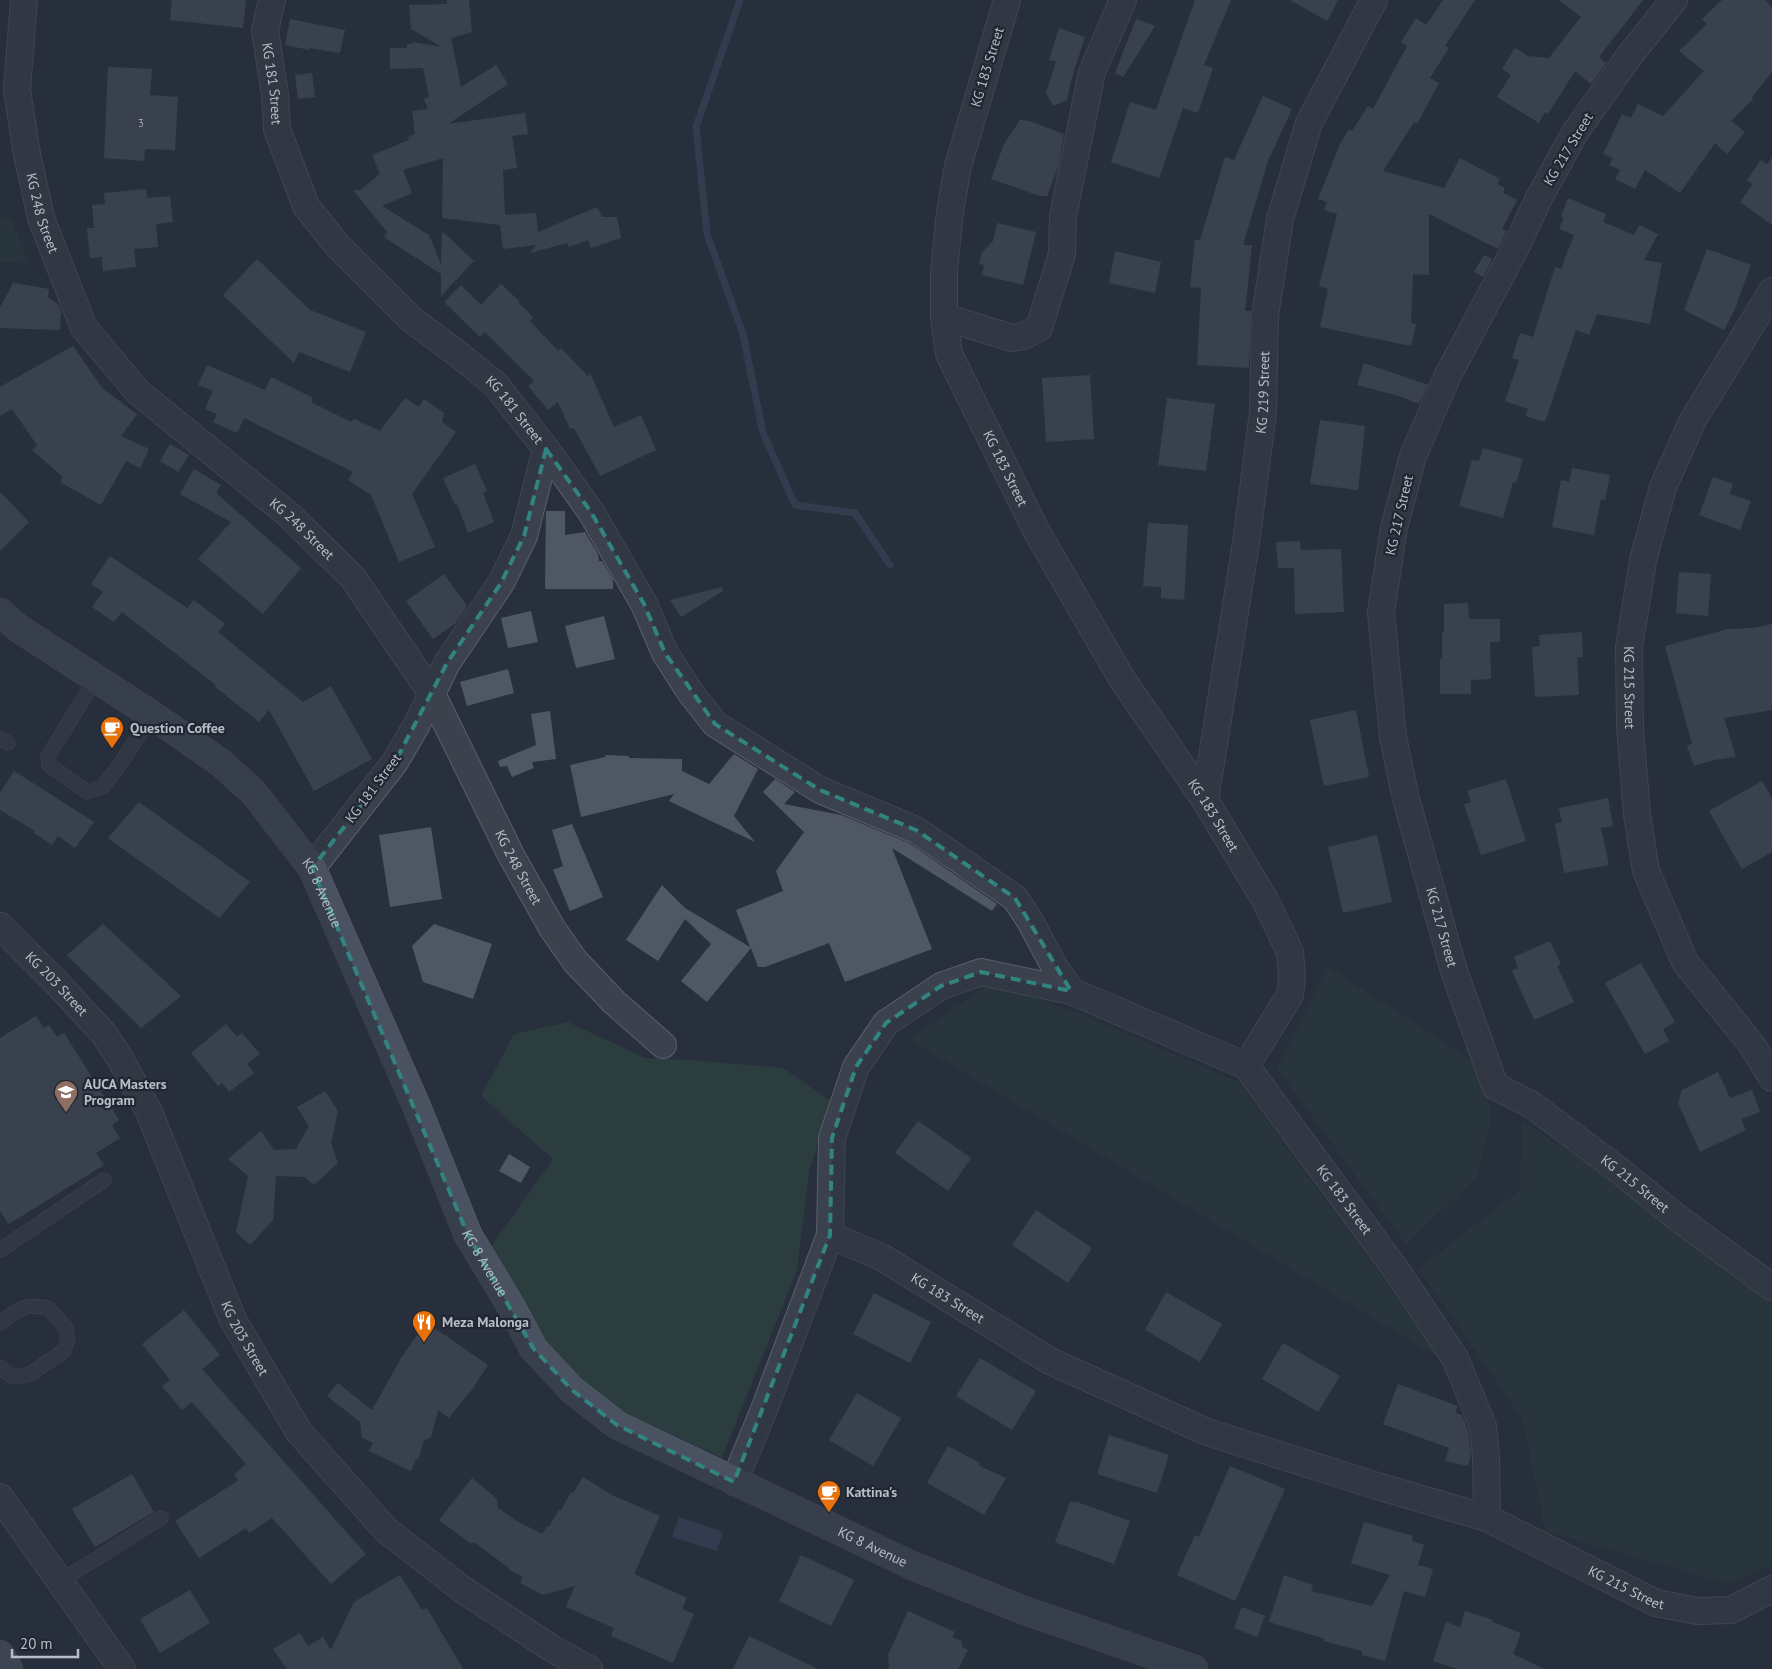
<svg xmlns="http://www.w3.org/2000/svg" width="1772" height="1669" font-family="'PT Sans',sans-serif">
<rect width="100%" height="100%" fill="#28303d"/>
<g fill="#2b3d3f">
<path d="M10,218L28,261L0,262V219Z"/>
<path d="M1328,967L1486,1070L1490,1122L1477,1176L1406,1244L1277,1068Z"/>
<path d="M993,982L1090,1018L1238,1082L1432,1345L1447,1362L909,1039Z"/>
<path d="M568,1022L645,1058L691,1060L783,1068L831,1101L809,1172L797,1270L722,1458L596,1399L528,1342L487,1252L553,1159L481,1096L514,1034Z"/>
<path d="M1522,1121L1772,1284V1565L1729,1584L1546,1531L1522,1418L1419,1269L1520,1190Z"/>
</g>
<path fill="#404d64" d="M679,1517L723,1532L717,1551L672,1537Z"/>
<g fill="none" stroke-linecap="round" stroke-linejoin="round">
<path stroke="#404d64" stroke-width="7" d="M740,0L696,127L707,234L743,334L763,433L795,505L855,513L890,565"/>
</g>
<g fill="#4f5765">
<path d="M172,0H246L243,28L170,20Z"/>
<path d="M447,0H469L472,32L451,38L461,87L496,65L508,84L448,124L525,113L528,134L512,136L517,168L503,170L505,215L536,213L538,232L597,207L602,217H617L621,238L591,248L588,240L569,247L567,243L530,253L536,245L503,249L500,225L442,218L443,158L403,170L412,193L382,206L429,235L441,265L442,231L474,261L441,296V274L384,237L387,232L354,191L356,189L359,191L380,174L372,155L409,140L408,137L415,134L412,111L428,109L424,99L429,97L423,68L390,69V48H407V44H412V42L442,47L411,29L409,5L447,4Z"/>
<path d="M1195,0H1231L1204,65L1213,68L1198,113L1183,108L1159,178L1111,162L1130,102L1156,110Z"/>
<path d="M1290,0H1338L1327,21Z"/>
<path d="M1443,0H1475L1445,46L1449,48L1430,78L1439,83L1417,124L1414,122L1383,171L1444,188L1460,158L1500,179L1497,184L1505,188L1503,193L1517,200L1502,229L1507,231L1498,249L1429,214V275L1413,274L1411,323L1416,324L1411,346L1320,327L1328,289L1319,286L1337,214L1324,210L1327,202L1318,199L1340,144L1349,129L1352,131L1368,106L1373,109L1407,46L1401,42L1416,18L1426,25Z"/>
<path d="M1559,0H1643L1599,57L1606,63L1591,84L1575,71L1548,114L1545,112L1539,123L1497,97L1511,75L1502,69L1515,48L1528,56L1549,58L1581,17Z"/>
<path d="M1722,0H1765L1772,7V72L1752,97L1753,99L1731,121L1745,132L1727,154L1715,143L1680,193L1645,170L1635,189L1615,179L1620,170L1609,165L1613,158L1603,154L1622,114L1631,118L1638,104L1663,116L1704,71L1679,51L1707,24L1702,19Z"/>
<path d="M290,19L345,30L340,53L309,48L310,50L285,45Z"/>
<path d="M1136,19L1155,26L1123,77L1115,73Z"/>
<path d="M1059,28L1085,37L1071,81L1067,100L1053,106L1046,92L1056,62L1049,60Z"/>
<path d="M108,67L152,69L150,95L178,97L175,150L145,149L144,161L104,158Z"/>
<path d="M312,73L315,97L298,99L295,75Z"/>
<path d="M1263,96L1292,109L1268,161L1243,245H1252L1245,311H1251L1249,368L1197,365L1201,288L1190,287L1195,240H1200L1225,157L1234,160Z"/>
<path d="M1020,120L1029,121L1064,134L1058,167L1047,196H1040L991,179L1004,144Z"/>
<path d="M1772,157V225L1740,202L1753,184L1747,180L1761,160L1767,164Z"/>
<path d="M146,189L147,198L170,196L173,222L156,224L158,247L134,249L136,267L103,271L102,257L90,258L87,228H94L92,205L105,204L104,193Z"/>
<path d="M1568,198L1606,214L1603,222L1634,235L1639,225L1658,234L1644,260L1662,263L1650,324L1597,314L1589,335L1576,330L1545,422L1526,416L1528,409L1505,401L1519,360L1512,358L1520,333L1533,337L1555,267L1561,269L1574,235L1559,229L1564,218L1561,216Z"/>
<path d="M997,223L1036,232L1023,285L982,275L984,265L979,264L982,252L993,241Z"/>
<path d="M1707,249L1751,265L1734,311L1724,330L1684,310Z"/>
<path d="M1115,251L1161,262L1155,293L1109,283Z"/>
<path d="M1484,255L1492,259L1483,277L1474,272Z"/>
<path d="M257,259L310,310L366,332L350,372L299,352L294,363L223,295Z"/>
<path d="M13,283L49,289L48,298L58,304L61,310L60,330L0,328V308Z"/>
<path d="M501,284L519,301L518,302L533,317L530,321L558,351L561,348L588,376L590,373L614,427L641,415L656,450L600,476L574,428L570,429L558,402L548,410L528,386L534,381L485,332L480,337L444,302L461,285L481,305Z"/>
<path d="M73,346L103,389L137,414L121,436L149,449L140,468L126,461L101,505L60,482L63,477L32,450L37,445L12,409L0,416V387Z"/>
<path d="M1364,363L1428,385L1419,404L1399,396L1357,385Z"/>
<path d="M207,365L265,390L271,377L313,398L311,402L351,422L354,419L380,431L405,398L419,407L424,399L444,413L442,422L456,432L412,494L435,547L399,562L371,495L348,480L353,472L244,418L237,433L213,422L217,414L205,409L213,391L198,385Z"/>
<path d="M1090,375L1094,439L1046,442L1042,378Z"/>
<path d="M1167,398L1215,404L1206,471L1158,465Z"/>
<path d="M1320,420L1365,426L1358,490L1310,484Z"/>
<path d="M170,444L189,455L178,472L160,461Z"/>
<path d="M1483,448L1523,459L1516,483L1513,482L1503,518L1459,506L1472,460L1479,461Z"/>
<path d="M475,464L487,491L483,493L494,522L468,533L457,504L455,505L443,478Z"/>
<path d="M1572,468L1610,475L1605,500L1601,499L1594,535L1552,527L1561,480L1569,482Z"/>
<path d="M194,469L221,485L216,493L301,568L263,614L198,559L231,522L180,494Z"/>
<path d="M1713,477L1733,484L1730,494L1751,501L1740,530L1699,515Z"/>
<path d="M0,492L29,522L0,551Z"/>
<path d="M546,511H565V535L585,532L598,554L599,561H602L613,579V589H545Z"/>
<path d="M1148,523L1188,525L1184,600L1161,598V587L1143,586Z"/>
<path d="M1300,541L1301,550L1341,549L1344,612L1295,614L1294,568H1278L1276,542Z"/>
<path d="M110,556L187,608L194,600L225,624L218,632L303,702L331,686L372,759L314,791L269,710L259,722L214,686L216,685L122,612L114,622L92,607L103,592L91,584Z"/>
<path d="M1679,572L1711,574L1708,616L1676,613Z"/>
<path d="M444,574L467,606L456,623L433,639L406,601Z"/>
<path d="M722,587L723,591L681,617L670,600Z"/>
<path d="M1468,603L1469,619H1500V642H1490L1491,679L1471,680V694H1440V659H1442V632H1444V604Z"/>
<path d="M531,611L538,642L508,648L501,618Z"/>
<path d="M604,616L615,659L576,668L565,626Z"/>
<path d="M1772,624V710L1724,718L1736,757L1714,760L1694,766L1687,746L1692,744L1665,646L1728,629L1753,628Z"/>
<path d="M1582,632L1583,657H1577L1579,695L1535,697L1532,647L1540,646L1539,635Z"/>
<path d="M508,669L514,693L467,706L460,682Z"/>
<path d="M1356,710L1369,777L1324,786L1310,720Z"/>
<path d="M550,711L556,759L532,762L534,768L512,777L507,766L500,767L498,761L536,745L531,714Z"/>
<path d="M734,754L758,769L734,816L755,842L669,801L674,794L581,817L570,765L605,757L606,755L629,756V758L682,759V771L709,784Z"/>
<path d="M14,771L94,822L75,848L58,836L52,845L34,833L35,831L0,810V793Z"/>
<path d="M775,779L795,792L784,804L841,815L909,843L997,904L992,911L892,848L932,949L845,982L829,943L765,967H758L751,948L707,1002L681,981L711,944L685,919L658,961L626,940L662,885L685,908L750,947L736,910L783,891L776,871L804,832L763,792Z"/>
<path d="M1506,779L1526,841L1481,855L1464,804L1471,802L1467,791Z"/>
<path d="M1762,781L1772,798V852L1742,869L1709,811Z"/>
<path d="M1608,798L1613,826L1601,828L1609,865L1564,873L1555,824L1562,822L1559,808Z"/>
<path d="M139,802L250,882L219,918L108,838Z"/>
<path d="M572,824L603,897L570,911L553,870L563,866L552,830Z"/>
<path d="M431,827L442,899L390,907L379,835Z"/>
<path d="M1377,835L1392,902L1343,913L1328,847Z"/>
<path d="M103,924L181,996L141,1028L67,955Z"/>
<path d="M434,924L492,944L473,999L423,982L412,946Z"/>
<path d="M1550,941L1561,964L1557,966L1574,1002L1534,1020L1512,971L1518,968L1514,957Z"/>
<path d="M1641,963L1675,1022L1663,1029L1669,1041L1645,1054L1605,983Z"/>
<path d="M36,1016L44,1028L49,1025L57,1037L64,1033L119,1120L112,1125L120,1138L96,1153L104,1165L9,1224L0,1211V1038Z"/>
<path d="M226,1024L237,1037L242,1033L260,1054L247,1064L254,1073L229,1092L222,1083L218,1086L191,1053Z"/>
<path d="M1718,1072L1730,1098L1752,1090L1760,1112L1741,1119L1746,1130L1700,1152L1678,1103L1682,1090Z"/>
<path d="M325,1091L338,1111L331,1143L338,1163L314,1185L305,1177L276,1176L273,1220L250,1245L236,1232L248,1176L228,1159L261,1131L274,1150L296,1149L309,1126L297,1107Z"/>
<path d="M918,1121L971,1158L948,1191L895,1153Z"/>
<path d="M509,1154L530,1167L521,1183L499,1171Z"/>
<path d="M1036,1210L1092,1248L1068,1283L1012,1245Z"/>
<path d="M1166,1292L1222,1324L1200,1362L1145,1330Z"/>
<path d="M874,1293L931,1322L910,1363L853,1334Z"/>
<path d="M184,1310L220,1355L202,1369L366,1554L331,1584L272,1518L249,1533L246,1528L199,1558L175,1521L239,1480L234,1475L246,1464L192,1402L182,1410L162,1386L170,1380L142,1344Z"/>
<path d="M426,1322L488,1365L469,1394H468L449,1418L438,1410L431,1437L424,1440L418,1460L416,1459L411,1471L369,1451L373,1443L362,1438L360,1422L327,1396L338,1383L372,1410L401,1358Z"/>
<path d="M1283,1343L1340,1376L1318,1412L1262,1379Z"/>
<path d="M980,1358L1036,1391L1012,1430L956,1396Z"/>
<path d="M1398,1384L1458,1406L1455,1413L1462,1415L1468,1430L1471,1453L1468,1466L1445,1461L1449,1448L1383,1424Z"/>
<path d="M857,1393L901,1418L873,1466L829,1440Z"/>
<path d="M1109,1435L1169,1455L1157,1493L1097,1474Z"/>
<path d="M948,1446L980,1463L979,1466L1006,1478L984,1515L927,1483Z"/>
<path d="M1230,1466L1285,1489L1235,1601L1177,1575L1195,1535L1199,1537Z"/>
<path d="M132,1474L154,1512L95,1547L72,1509Z"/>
<path d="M583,1477L612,1495L660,1516L634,1574L687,1598L682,1609L694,1614L673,1663L611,1636L614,1628L566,1607L575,1586L543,1595L520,1583L523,1577L508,1569L509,1568L475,1543H470L439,1520L472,1478L497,1499L498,1508L517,1521L542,1534L547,1526L549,1527L559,1510H561L571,1492L573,1493Z"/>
<path d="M1070,1502H1077L1130,1521L1114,1564L1055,1542Z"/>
<path d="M1364,1522L1413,1536L1412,1541L1424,1545L1418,1565L1433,1569L1425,1597L1404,1591L1385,1661L1362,1655V1651L1324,1641L1325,1639L1269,1622L1284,1575L1313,1585L1311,1591L1372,1606L1390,1575L1351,1563Z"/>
<path d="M801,1555L854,1580L831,1626L779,1601Z"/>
<path d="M400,1575L422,1610L427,1608L463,1669H287L273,1649L300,1633L308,1646L323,1637L331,1650L354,1602Z"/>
<path d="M190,1590L210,1623L160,1653L140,1619Z"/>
<path d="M1242,1607L1265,1616L1257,1637L1234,1628Z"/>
<path d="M908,1611L955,1632L952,1637L962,1641V1647L968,1650L958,1669H889L888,1655Z"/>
<path d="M1465,1611L1493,1620L1492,1622L1521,1633L1513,1654L1544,1669H1458L1433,1661L1446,1622L1460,1627Z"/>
<path d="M749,1636L818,1669H733Z"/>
</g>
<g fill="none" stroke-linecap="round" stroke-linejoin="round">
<g stroke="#5a606b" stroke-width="15">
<g id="lane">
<path d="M96,679L48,756L49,765L87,792L102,787L119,766L152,715"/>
<path d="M0,738L8,743"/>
<path d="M0,1250L104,1180"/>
<path d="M0,1323C19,1309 23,1303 48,1308L66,1328L68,1339L64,1351L30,1374L21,1376H11L0,1367"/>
<path d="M59,1582L161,1518"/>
</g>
</g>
<g stroke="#5a606b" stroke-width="28">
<g id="street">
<path id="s1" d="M24,0L17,90L27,154L41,218L84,328L138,392L289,515L353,578L432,694L511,855L552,928L575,961L614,1002L663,1045"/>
<path id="s2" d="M272,0L265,31L275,94L277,129L306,206L337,245L412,320L458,354L496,385L546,449L524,536L501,583L447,663L416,726L395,762L312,868"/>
<path id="s3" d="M1007,0L958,166L950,212L944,271V317L949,354L1037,532L1122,679L1205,800L1265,900L1290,952L1292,977L1290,995L1246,1066"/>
<path id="s4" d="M1674,0L1630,55L1574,134L1538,200L1517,245L1448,375L1413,456L1394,528L1381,612L1393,737L1406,799L1454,971L1495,1086L1532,1105L1620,1171L1679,1219L1772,1287"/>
<path id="s5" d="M1772,291L1693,420L1663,487L1643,560L1629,648L1630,727L1637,815L1646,871L1685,962L1752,1045L1772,1078"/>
<path d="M944,317L1012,338L1023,336L1039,328L1062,254L1063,216L1092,72L1123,0"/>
<path d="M546,449L591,512L644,604L665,653L690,692L715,724L820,790L916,830L1015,898L1030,921L1054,966L1071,991"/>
<path id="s6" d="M1205,800L1246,543L1263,412L1265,316L1280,219L1309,123L1374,0"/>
<path id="s7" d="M0,926L55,981L104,1034L121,1060L149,1112L233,1320L299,1432L386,1530L462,1589L551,1648L589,1669"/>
<path id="s8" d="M1246,1066L1397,1271L1455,1358L1483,1426L1486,1456L1487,1518"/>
<path id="s9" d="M830,1235L883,1258L1050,1361L1207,1432L1377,1486L1487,1518L1656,1603L1697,1611L1731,1610L1772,1589"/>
<path d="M734,1482L765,1407L830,1235L832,1138L856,1067L886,1023L941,986L981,972L1071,991L1246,1066"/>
<path d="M0,1497L122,1669"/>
</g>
</g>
<g stroke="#5a606b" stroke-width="29">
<g id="secondary">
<path id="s10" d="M0,612L18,628L152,715L221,763L254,793L312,868L416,1105L468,1235L512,1308L533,1348L572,1390L617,1425L911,1565L1023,1610L1194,1669"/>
</g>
</g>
<g stroke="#454b56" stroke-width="29">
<path id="primary" d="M0,1654L9,1669"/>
</g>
<use href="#lane" stroke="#3c424d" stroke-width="14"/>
<use href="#street" stroke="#3c424d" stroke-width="26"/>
<use href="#secondary" stroke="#4a5160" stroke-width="28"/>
<use href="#primary" stroke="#5a616d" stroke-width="28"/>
</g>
<path d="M0 0H1772V1669H0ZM546,449L591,512L644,604L665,653L715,724L820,790L916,830L1015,898L1071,991L981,972L941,986L886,1023L856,1067L832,1138L830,1235L734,1482L617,1425L572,1390L533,1348L468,1235L312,868L395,762L447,663L501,583L524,536Z" fill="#28303d" fill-opacity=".55" fill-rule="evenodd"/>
<path fill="none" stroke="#318480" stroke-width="4" stroke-dasharray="10 6" stroke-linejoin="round" d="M546,449L591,512L644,604L665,653L715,724L820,790L916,830L1015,898L1071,991L981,972L941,986L886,1023L856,1067L832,1138L830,1235L734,1482L617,1425L572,1390L533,1348L468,1235L312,868L395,762L447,663L501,583L524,536Z"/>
<defs>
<g id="cafe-pin" transform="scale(1.25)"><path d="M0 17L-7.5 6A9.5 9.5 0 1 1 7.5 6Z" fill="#e8710a" stroke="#212732"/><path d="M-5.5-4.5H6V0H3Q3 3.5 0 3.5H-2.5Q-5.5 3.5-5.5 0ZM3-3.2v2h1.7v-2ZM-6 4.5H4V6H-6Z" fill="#fff"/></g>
<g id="university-pin" transform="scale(1.25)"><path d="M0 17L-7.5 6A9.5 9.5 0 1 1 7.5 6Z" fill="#8d6e63" stroke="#212732"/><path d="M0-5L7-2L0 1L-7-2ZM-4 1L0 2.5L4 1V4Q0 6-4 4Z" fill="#fff"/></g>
<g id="restaurant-pin" transform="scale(1.25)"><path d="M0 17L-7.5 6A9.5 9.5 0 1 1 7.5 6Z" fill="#e8710a" stroke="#212732"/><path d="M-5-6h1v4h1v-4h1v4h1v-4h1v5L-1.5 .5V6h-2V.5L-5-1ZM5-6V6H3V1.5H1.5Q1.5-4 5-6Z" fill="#fff"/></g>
</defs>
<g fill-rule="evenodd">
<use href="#cafe-pin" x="112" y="728"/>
<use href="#university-pin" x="66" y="1092"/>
<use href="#restaurant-pin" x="424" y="1322"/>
<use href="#cafe-pin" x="829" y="1492"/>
</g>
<g text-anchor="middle" stroke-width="4.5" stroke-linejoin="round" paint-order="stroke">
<g font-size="11" fill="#9ea4af">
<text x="141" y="127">3</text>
</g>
<g font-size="14" fill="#b8bec8" stroke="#212732">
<text transform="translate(987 67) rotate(-73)" y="5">KG 183 Street</text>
<text dy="5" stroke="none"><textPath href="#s2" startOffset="85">KG 181 Street</textPath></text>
<text transform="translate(1568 149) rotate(-59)" y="5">KG 217 Street</text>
<text dy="5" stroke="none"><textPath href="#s1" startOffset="216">KG 248 Street</textPath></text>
<text dy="5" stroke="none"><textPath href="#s6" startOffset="412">KG 219 Street</textPath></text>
<text dy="5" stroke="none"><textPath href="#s2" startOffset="506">KG 181 Street</textPath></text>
<text dy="5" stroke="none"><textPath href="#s3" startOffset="490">KG 183 Street</textPath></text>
<text transform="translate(1399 515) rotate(-77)" y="5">KG 217 Street</text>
<text dy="5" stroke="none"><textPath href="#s1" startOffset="636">KG 248 Street</textPath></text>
<text dy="5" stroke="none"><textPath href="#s5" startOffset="429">KG 215 Street</textPath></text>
<text transform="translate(373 788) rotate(-53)" y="5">KG 181 Street</text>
<text dy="5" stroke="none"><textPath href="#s3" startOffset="895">KG 183 Street</textPath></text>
<text dy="5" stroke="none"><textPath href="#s1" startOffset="1041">KG 248 Street</textPath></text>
<text dy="5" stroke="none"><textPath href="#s10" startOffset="434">KG 8 Avenue</textPath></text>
<text dy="5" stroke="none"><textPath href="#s4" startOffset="1009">KG 217 Street</textPath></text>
<text dy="5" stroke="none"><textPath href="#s7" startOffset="81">KG 203 Street</textPath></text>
<text dy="5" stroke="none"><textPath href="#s4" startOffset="1348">KG 215 Street</textPath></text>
<text dy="5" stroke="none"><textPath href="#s8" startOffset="166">KG 183 Street</textPath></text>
<text dy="5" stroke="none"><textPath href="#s10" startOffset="839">KG 8 Avenue</textPath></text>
<text dy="5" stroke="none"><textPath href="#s9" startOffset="134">KG 183 Street</textPath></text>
<text dy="5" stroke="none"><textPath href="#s7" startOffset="486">KG 203 Street</textPath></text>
<text dy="5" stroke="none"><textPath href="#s10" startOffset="1334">KG 8 Avenue</textPath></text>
<text dy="5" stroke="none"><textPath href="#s9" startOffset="875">KG 215 Street</textPath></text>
</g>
<g font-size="14" font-weight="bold" fill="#b8bec8" stroke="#212732" text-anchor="start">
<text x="130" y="733">Question Coffee</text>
<text x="84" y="1089">AUCA Masters<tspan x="84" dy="16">Program</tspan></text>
<text x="442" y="1327">Meza Malonga</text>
<text x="846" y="1497">Kattina's</text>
</g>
</g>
<path d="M12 1649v8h66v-8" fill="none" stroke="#b8bec8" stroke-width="2.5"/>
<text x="20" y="1649" font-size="15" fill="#b8bec8" stroke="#212732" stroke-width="4" paint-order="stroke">20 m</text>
</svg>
